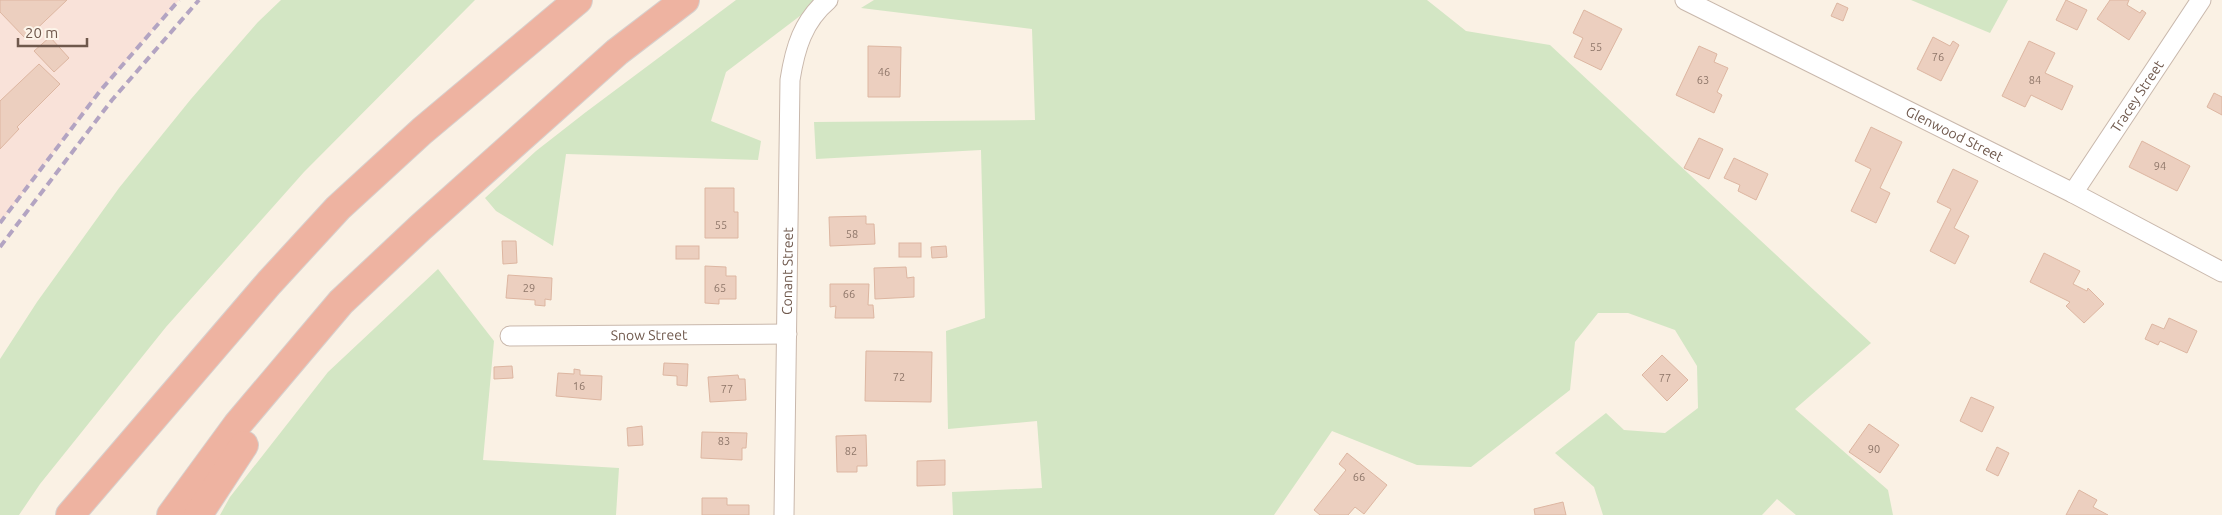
<svg xmlns="http://www.w3.org/2000/svg" width="2222" height="515" font-family="Ubuntu,sans-serif">
<rect width="100%" height="100%" fill="#faf1e4"/>
<path fill="#f9e2d9" d="M0,0H179L100,91L0,223Z"/>
<g fill="#d3e6c4">
<path d="M281,0H475L304,172L166,327L40,484L19,515H0V359L37,302L119,188L191,99L258,22Z"/>
<path d="M736,0H821L726,72L711,121L761,141L758,160L566,154L553,246L496,211L485,198L536,151L586,112Z"/>
<path d="M874,0H1427L1466,31L1550,45L1871,343L1795,409L1888,490L1893,515H1796L1777,499L1762,515H1603L1594,487L1555,453L1606,413L1624,430L1665,433L1698,408L1697,366L1675,330L1628,313H1598L1575,342L1570,390L1471,467L1417,465L1332,431L1274,515H953L952,492L1042,488L1037,421L948,429L946,331L985,318L981,150L816,159L814,122L1035,120L1032,29L861,8Z"/>
<path d="M1911,0H2008L1990,33Z"/>
<path d="M438,269L494,341L483,460L619,468L616,515H220L230,497L328,372Z"/>
</g>
<g fill="#eccfbf" stroke="#ddb6a1">
<path d="M0,0H67L26,39L0,12Z"/>
<path d="M2066,0L2087,10L2077,30L2056,20Z"/>
<path d="M2110,0H2129L2127,5L2140,13L2142,10L2146,13L2129,40L2097,19Z"/>
<path d="M1837,3L1848,8L1843,21L1831,16Z"/>
<path d="M1584,10L1622,29L1601,70L1574,57L1583,38L1573,33Z"/>
<path d="M50,37L69,58L54,72L34,51Z"/>
<path d="M1933,37L1950,46L1953,41L1959,45L1941,81L1917,69Z"/>
<path d="M2029,41L2055,53L2045,73L2073,86L2062,110L2031,95L2025,107L2002,96Z"/>
<path d="M868,46L901,47L900,97H868Z"/>
<path d="M1699,46L1717,54L1714,62L1728,68L1717,92L1722,95L1714,113L1676,95Z"/>
<path d="M39,64L60,84L17,127L19,129L0,149V101Z"/>
<path d="M2214,93L2222,97V115L2207,107Z"/>
<path d="M1871,127L1902,142L1880,188L1890,193L1876,223L1851,211L1871,169L1855,161Z"/>
<path d="M1699,138L1723,149L1709,179L1684,168Z"/>
<path d="M2142,141L2190,166L2177,191L2129,167Z"/>
<path d="M1734,158L1768,174L1756,200L1738,191L1740,185L1724,178Z"/>
<path d="M1953,169L1978,181L1954,228L1969,236L1955,264L1930,251L1951,209L1937,202Z"/>
<path d="M705,188H734V212H738V238H705Z"/>
<path d="M866,216V224H874L875,244L830,246L829,217Z"/>
<path d="M502,241H516L517,263L503,264Z"/>
<rect x="899" y="243" width="22" height="14"/>
<rect x="676" y="246" width="23" height="13"/>
<path d="M946,246L947,257L932,258L931,247Z"/>
<path d="M2044,253L2080,271L2073,284L2087,291L2088,288L2104,304L2084,323L2066,306L2070,302L2030,282Z"/>
<path d="M705,266L726,267V276H736V299H719V304L705,303Z"/>
<path d="M906,267L907,278L914,277V297L875,299L874,268Z"/>
<path d="M508,275L552,278L551,300L545,299V306L535,305V300L506,298Z"/>
<path d="M830,284H869L868,305H873L874,318H835L836,306L830,307Z"/>
<path d="M2169,318L2197,331L2187,353L2160,341L2158,345L2145,339L2152,324L2164,329Z"/>
<path d="M866,351L932,352L931,402L865,401Z"/>
<path d="M1662,355L1688,380L1667,401L1642,375Z"/>
<path d="M664,363L688,364L687,386L677,385V376L663,375Z"/>
<path d="M512,366L513,378L494,379V367Z"/>
<path d="M574,369L580,370V375L602,376L601,400L556,396L558,373L574,374Z"/>
<path d="M738,375L739,379H745L746,400L710,402L708,377Z"/>
<path d="M1971,397L1994,407L1982,432L1960,421Z"/>
<path d="M1869,424L1899,445L1880,473L1849,452Z"/>
<path d="M642,426L643,445L628,446L627,428Z"/>
<path d="M702,432L747,433L746,448H742V460L701,458Z"/>
<path d="M866,435L867,466H857V472H837L836,436Z"/>
<path d="M1997,447L2009,453L1998,476L1986,470Z"/>
<path d="M1347,453L1387,485L1364,514L1355,507L1348,515H1320L1314,510L1346,470L1339,464Z"/>
<path d="M945,460V485L917,486V461Z"/>
<path d="M2079,490L2097,500L2093,507L2108,515H2066Z"/>
<path d="M702,498H727V505H749V515H702Z"/>
<path d="M1563,502L1566,515H1535L1534,509Z"/>
</g>
<g fill="none" stroke-linecap="round" stroke-linejoin="round">
<g stroke="#c9b8ac" stroke-width="21">
<g id="street">
<path id="s1" d="M1685,0L2073,193L2222,272"/>
<path id="s2" d="M2073,193L2201,0"/>
<path id="s3" d="M510,336L787,334"/>
<path id="s4" d="M784,515L790,80C795,48 803,21 828,0"/>
</g>
</g>
<g stroke="#d7d0cd" stroke-width="30">
<g id="highway">
<path d="M70,515L269,283L338,208L422,131L578,0"/>
<path d="M171,515L237,425L341,302L421,227L617,52L685,0"/>
<path d="M198,515L244,445"/>
</g>
</g>
<use href="#street" stroke="#fff" stroke-width="19"/>
<use href="#highway" stroke="#eeb3a1" stroke-width="28"/>
<g stroke="#b3a4c2" stroke-width="4" stroke-dasharray="8 5" stroke-linecap="butt">
<path d="M0,223L100,91L179,0"/>
<path d="M0,247L112,100L199,0"/>
</g>
</g>
<g text-anchor="middle" stroke-width="4" stroke-linejoin="round" paint-order="stroke">
<g font-size="11" fill="#8e7669">
<text x="1596" y="51">55</text>
<text x="1938" y="61">76</text>
<text x="884" y="76">46</text>
<text x="1703" y="84">63</text>
<text x="2035" y="84">84</text>
<text x="2160" y="170">94</text>
<text x="721" y="229">55</text>
<text x="852" y="238">58</text>
<text x="529" y="292">29</text>
<text x="720" y="292">65</text>
<text x="849" y="298">66</text>
<text x="899" y="381">72</text>
<text x="1665" y="382">77</text>
<text x="579" y="390">16</text>
<text x="727" y="393">77</text>
<text x="724" y="445">83</text>
<text x="1874" y="453">90</text>
<text x="851" y="455">82</text>
<text x="1359" y="481">66</text>
</g>
<g font-size="14" fill="#6f584c" stroke="#fdf5ea">
<text dy="5" stroke="none"><textPath href="#s2" startOffset="116">Tracey Street</textPath></text>
<text dy="5" stroke="none"><textPath href="#s1" startOffset="301">Glenwood Street</textPath></text>
<text dy="5" stroke="none"><textPath href="#s4" startOffset="244">Conant Street</textPath></text>
<text dy="5" stroke="none"><textPath href="#s3" startOffset="139">Snow Street</textPath></text>
</g>
</g>
<path d="M18 38v8h69v-8" fill="none" stroke="#6f584c" stroke-width="2.5"/>
<text x="25" y="38" font-size="15" fill="#6f584c" stroke="#fdf5ea" stroke-width="4" paint-order="stroke">20 m</text>
</svg>
